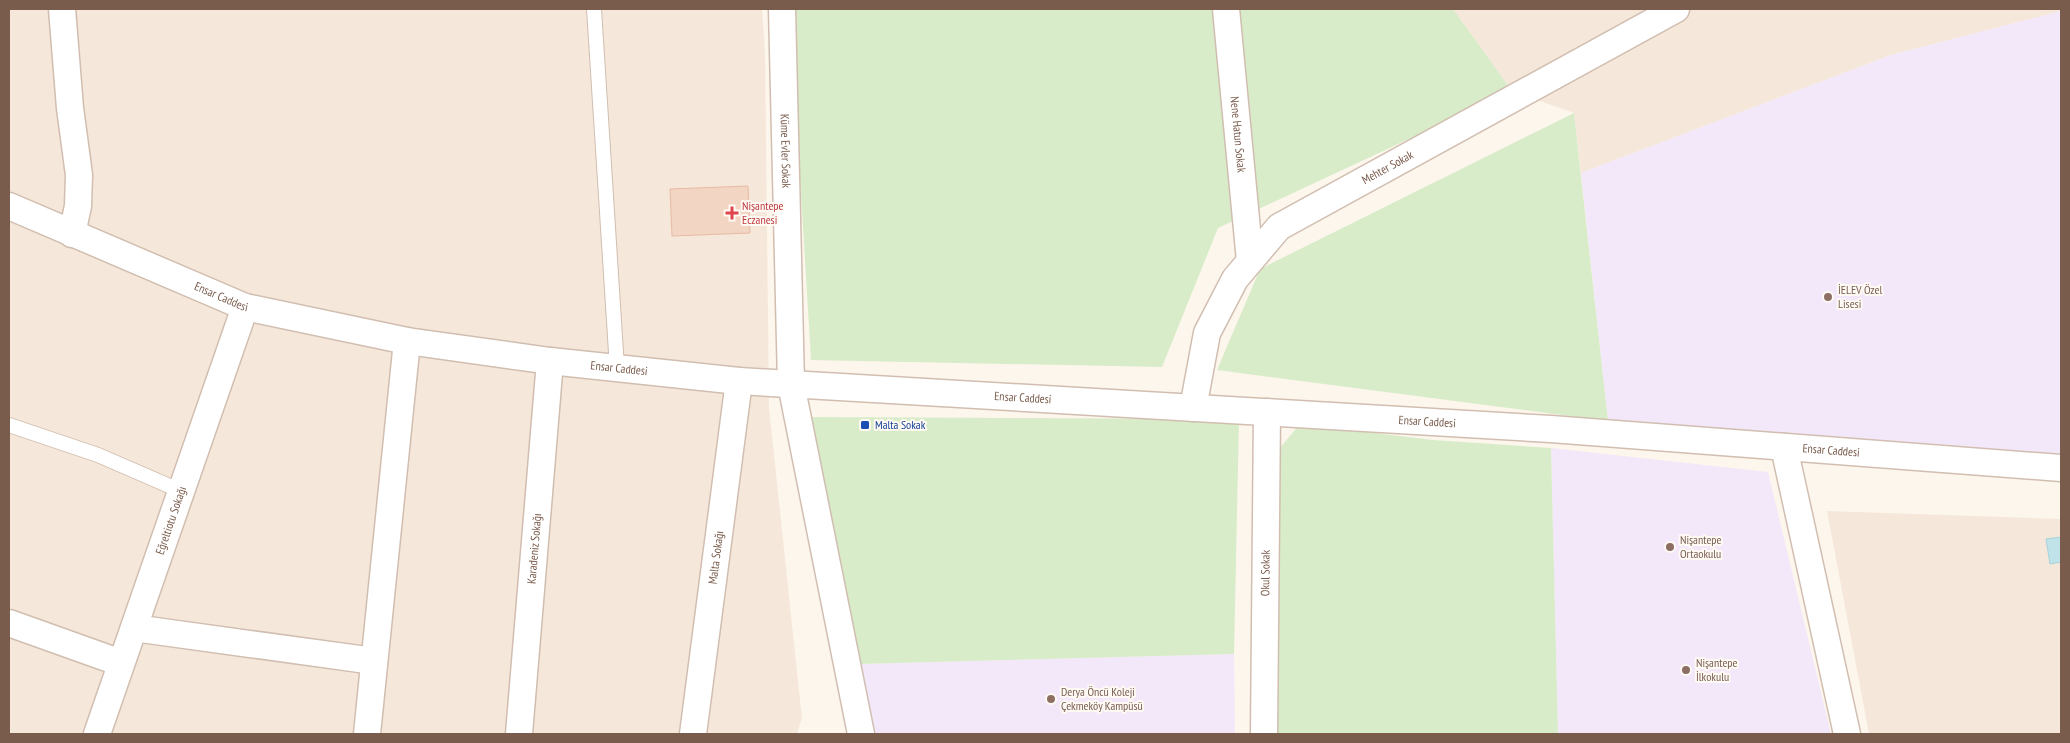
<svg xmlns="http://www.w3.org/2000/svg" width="2070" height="743" font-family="'PT Sans Narrow',sans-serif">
<rect width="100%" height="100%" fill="#fdf6ec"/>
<g fill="#f5e8da">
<path d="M9,9H762L765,52L769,408L802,718L797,734H9Z"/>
<path d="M1453,9H2061V11L1891,55L1581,173L1574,113L1512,91Z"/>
<path d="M1827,511L2061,519V734H1869Z"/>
</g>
<g fill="#f3e8fa">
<path d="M2061,11V471L1608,421L1581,173L1891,55Z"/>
<path d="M1551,448L1768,472L1831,734H1558Z"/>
<path d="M1234,654L1235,734H875L859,664Z"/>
</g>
<g fill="#d8ecc9">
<path d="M790,9H1453L1512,91L1218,228L1162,367L811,360Z"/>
<path d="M1574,113L1608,421L1217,370L1260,269Z"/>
<path d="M812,417L1239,419L1234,654L859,664Z"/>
<path d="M1300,424L1433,440L1551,448L1558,734H1277L1273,456Z"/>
</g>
<path fill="#bfe3e8" stroke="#a5d3da" d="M2061,537V562L2050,564L2046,539Z"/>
<path fill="#f3d5c3" stroke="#e6bba3" d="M748,186L750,233L672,236L670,189Z"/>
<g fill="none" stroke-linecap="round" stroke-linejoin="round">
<g stroke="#d1beb0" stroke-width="16">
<g id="lane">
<path d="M594,9L617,368"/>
<path d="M9,425L98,455L181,491"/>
</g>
</g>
<g stroke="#d1beb0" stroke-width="29">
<g id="street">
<path d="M62,9L70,108L79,175L78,206L72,234"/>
<path id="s1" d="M782,9L791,384L861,734"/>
<path id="s2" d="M1226,9L1250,261"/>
<path id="s3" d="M9,206L245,307L407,341L550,361L739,381L1551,429L2061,468"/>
<path id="s4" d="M1193,408L1207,333L1235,279L1279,227L1676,9"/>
<path d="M1784,447L1847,734"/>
<path d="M9,623L121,663"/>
<path d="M134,628L374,661"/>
<path id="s5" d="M97,734L245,307"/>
<path d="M367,734L407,341"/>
<path id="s6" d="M519,734L550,361"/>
<path id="s7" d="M693,734L739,381"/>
<path id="s8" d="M1264,734L1267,412"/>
</g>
</g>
<use href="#lane" stroke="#fff" stroke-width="14"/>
<use href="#street" stroke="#fff" stroke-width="26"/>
</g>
<path fill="#e0444e" stroke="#fffaf3" stroke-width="2" d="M729.5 205.5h5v5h5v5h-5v5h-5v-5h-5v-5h5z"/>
<g fill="#8d6e63" stroke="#fffaf3" stroke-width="2">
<circle cx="1828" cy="297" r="5"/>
<circle cx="1670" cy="547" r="5"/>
<circle cx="1686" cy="670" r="5"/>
<circle cx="1051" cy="699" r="5"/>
</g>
<rect fill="#1a4fb4" stroke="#fffaf3" stroke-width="2" x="860" y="420" width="10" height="10" rx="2.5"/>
<g text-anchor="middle" stroke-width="4" stroke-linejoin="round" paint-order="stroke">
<g font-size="12" fill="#7a5c4d" stroke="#fffaf3">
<text dy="4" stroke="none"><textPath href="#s2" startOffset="126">Nene Hatun Sokak</textPath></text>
<text dy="4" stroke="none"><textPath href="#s1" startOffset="142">Küme Evler Sokak</textPath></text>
<text dy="4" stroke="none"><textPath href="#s4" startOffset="329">Mehter Sokak</textPath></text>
<text dy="4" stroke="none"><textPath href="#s3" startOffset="231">Ensar Caddesi</textPath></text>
<text dy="4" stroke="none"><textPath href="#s3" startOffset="636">Ensar Caddesi</textPath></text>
<text dy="4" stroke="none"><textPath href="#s3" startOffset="1041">Ensar Caddesi</textPath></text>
<text dy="4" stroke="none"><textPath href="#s3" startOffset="1446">Ensar Caddesi</textPath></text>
<text dy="4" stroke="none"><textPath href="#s3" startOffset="1851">Ensar Caddesi</textPath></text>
<text dy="4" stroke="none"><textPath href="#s5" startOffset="226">Eğreltiotu Sokağı</textPath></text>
<text dy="4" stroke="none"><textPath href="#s6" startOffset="186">Karadeniz Sokağı</textPath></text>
<text dy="4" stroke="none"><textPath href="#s7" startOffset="178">Malta Sokağı</textPath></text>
<text dy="4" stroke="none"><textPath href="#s8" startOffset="161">Okul Sokak</textPath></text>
</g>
<g font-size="12" fill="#be3a42" stroke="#fffaf3" text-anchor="start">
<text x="742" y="210">Nişantepe<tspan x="742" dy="14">Eczanesi</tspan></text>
</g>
<g font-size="12" fill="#785e54" stroke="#fffaf3" text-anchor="start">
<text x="1838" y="294">İELEV Özel<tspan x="1838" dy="14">Lisesi</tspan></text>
<text x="1680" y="544">Nişantepe<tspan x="1680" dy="14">Ortaokulu</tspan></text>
<text x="1696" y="667">Nişantepe<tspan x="1696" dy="14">İlkokulu</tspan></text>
<text x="1061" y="696">Derya Öncü Koleji<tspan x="1061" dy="14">Çekmeköy Kampüsü</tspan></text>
</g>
<g font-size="12" fill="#164399" stroke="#fffaf3" text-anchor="start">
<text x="875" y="429">Malta Sokak</text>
</g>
</g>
<rect width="2070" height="743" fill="none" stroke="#7a5c4d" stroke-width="20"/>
</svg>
